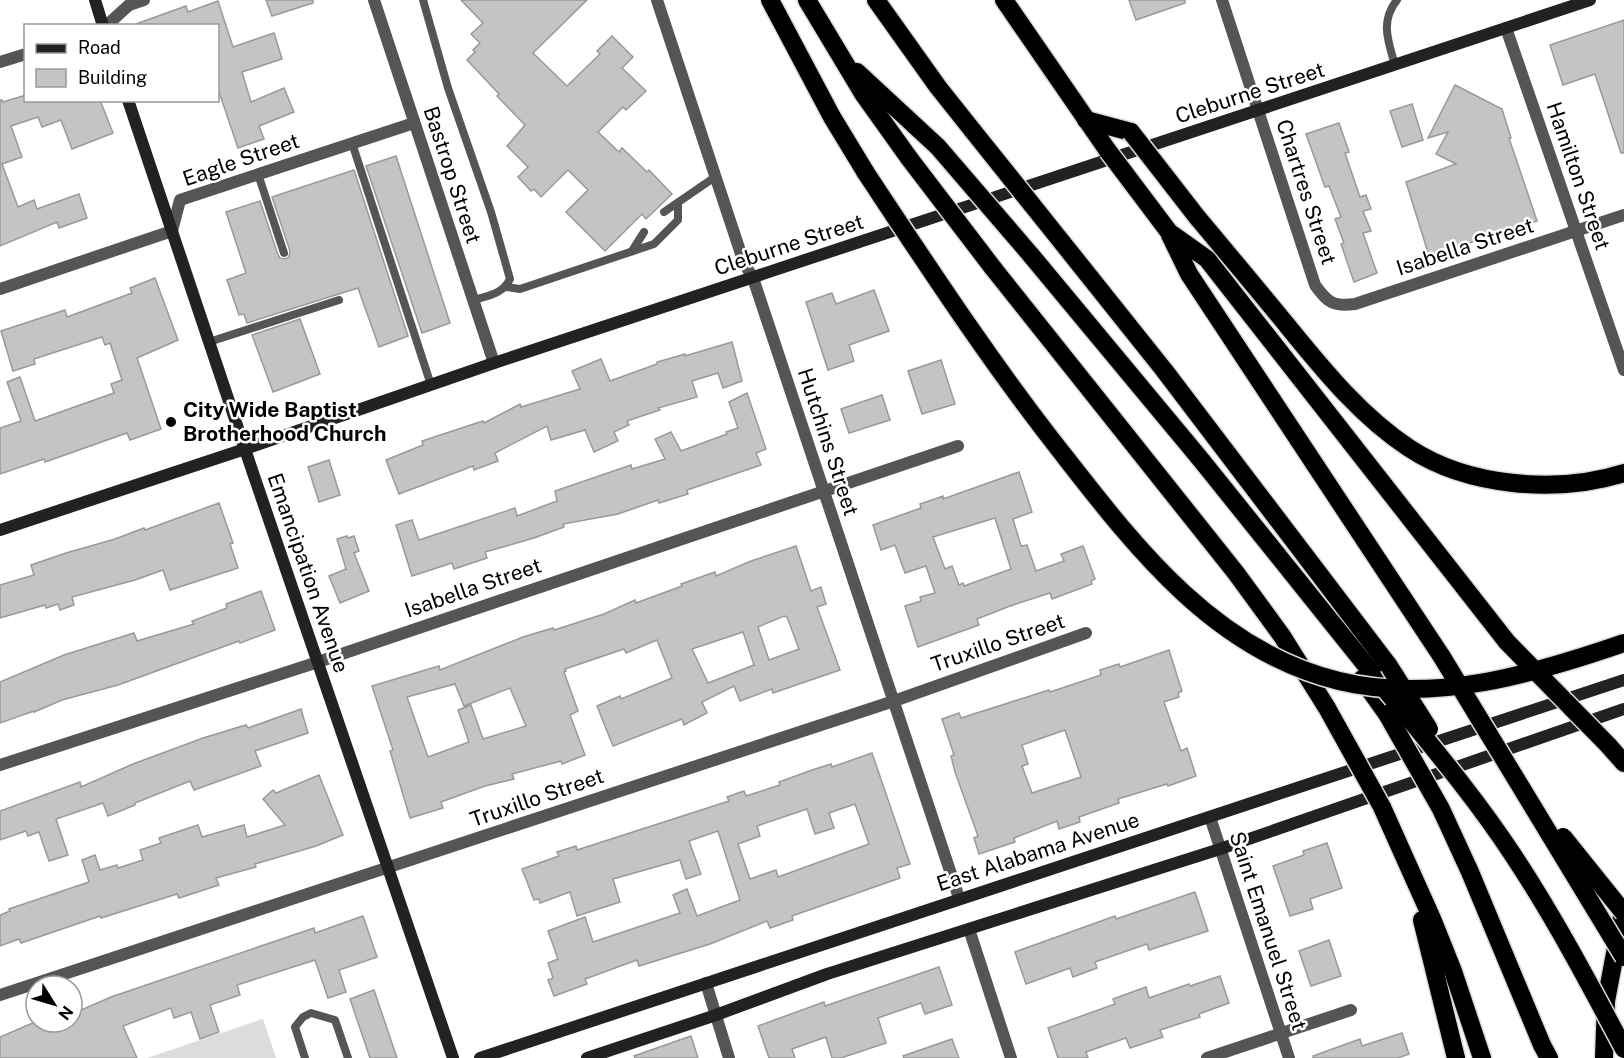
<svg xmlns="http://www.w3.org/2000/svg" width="1624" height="1058" font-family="'Public Sans',sans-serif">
<rect width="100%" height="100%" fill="#fff"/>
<path fill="#dcdcdc" d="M263,1019L276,1058H147Z"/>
<g fill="#c4c4c4" stroke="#999" stroke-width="1.5" fill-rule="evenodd">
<path d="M266,0H313V3L272,16Z"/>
<path d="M461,0H587L533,53L567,86L600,54L597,51L612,36L633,57L622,68L646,91L626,110L623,107L598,132L619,152L622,148L647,172L649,170L672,194L646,219L642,214L605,251L566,212L588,190L568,170L541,197L534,189L531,191L518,177L528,167L507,146L525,125L497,96L499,94L467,60L475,52L473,50L480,43L471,34L483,23Z"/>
<path d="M1129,0H1185V3L1136,20Z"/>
<path d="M218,1L233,47L274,33L282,59L242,72L251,102L284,88L294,112L259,126L264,139L238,148L218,89V26H137L136,24L186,6L188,12Z"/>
<path d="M1624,20V153H1621L1595,74L1563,85L1550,45Z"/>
<path d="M1455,85L1502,109L1511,138H1509L1537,221L1429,256L1406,182L1456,164L1436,154L1448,132L1428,138Z"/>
<path d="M26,95V100H100L113,133L72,149L61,120L42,127L38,117L11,126L22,157L2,164L18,207L34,200L37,209L79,194L87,218L59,228L57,222L0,246V100H2L3,102Z"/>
<path d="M1412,104L1423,140L1402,147L1390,111Z"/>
<path d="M1339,123L1349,152L1345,153L1360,197L1366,195L1371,209L1363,211L1371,231L1363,233L1377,273L1354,282L1341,244L1344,243L1335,219L1341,217L1329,186L1325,187L1306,134Z"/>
<path d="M396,156L450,323L422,333L366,166Z"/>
<path d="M354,170L408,336L379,347L358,288L247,323L244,314L239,315L227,280L246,273L226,212L260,201L278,255L280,258L285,259L289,257L290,251L272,197Z"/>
<path d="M155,278L178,340L137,358L161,429L130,440L127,433L45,462L44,459L0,474V428L21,421L7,382L20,377L35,421L114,393L111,384L122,380L110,343L105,345L102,337L34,359L35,364L13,371L1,331L65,310L67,317L132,293L130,288Z"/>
<path d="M874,290L889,331L849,345L854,361L828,370L806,302L832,293L836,304Z"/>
<path d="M300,319L320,374L273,392L252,335Z"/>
<path d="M732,342L742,381L723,388L718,373L692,381L697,397L658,408L660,410L627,421L629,425L614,432L618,441L594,452L585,430L551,440L547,426L495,453L498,461L474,470L473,466L399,494L386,460L423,445L422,441L483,421L484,423L520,404L521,407L580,389L572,371L601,359L610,381L657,364V362L685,354V356Z"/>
<path d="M941,360L955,404L922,414L908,371Z"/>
<path d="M747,393L766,449L756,453L761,465L687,490L688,494L659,503L658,500L618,514L563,524L564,527L534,538L485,552L487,558L454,569L452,563L412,576L396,525L412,520L419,540L515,508L517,516L557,501L555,491L631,465L632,469L665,459L655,439L671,432L681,451L727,434L726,432L738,428L729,402Z"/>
<path d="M882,395L890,420L849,433L841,409Z"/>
<path d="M329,460L340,495L319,502L308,467Z"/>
<path d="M1019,472L1032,512L1013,519L1021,546L1027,545L1036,571L1064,561L1061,554L1083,546L1095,579L1091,581L1092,584L1052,599L1050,593L1010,606L977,619L979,625L918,647L905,606L921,601L920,597L935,593L926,566L905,573L895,545L881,550L873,525L921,508L920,504L943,496V499ZM995,518L1011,569L964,586L963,583L959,585L952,566L945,569L933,537Z"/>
<path d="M219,503L233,543L230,544L238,568L170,590L163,570L135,580L72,597L74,605L60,610L58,604L46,608L45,605L0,618V585L34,575L31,565L66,553L115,539L144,528L145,530Z"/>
<path d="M347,536L348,538L354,536L359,551L354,553L369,591L340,603L329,576L346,569L337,539Z"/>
<path d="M796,546L811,591L821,587L826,604L817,607L840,670L773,693L772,689L740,701L734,686L702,702L707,713L684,725L682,719L613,746L597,706L620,696L621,699L672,678L657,640L626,653L624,649L565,669L566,671L564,672L578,711L570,715L585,755L562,764L561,761L512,774L514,779L485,786L441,802L443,808L410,818L390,751L393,750L372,686L439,666L440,670L523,637L553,628L554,630L604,614L635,600L636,603L682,586L681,584L715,572L716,576L751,561ZM784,616L787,617L799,649L769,660L758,627ZM743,632L754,665L708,683L692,649ZM455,684L464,706L510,688L526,726L483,739L471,705L458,710L469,742L428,757L407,697Z"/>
<path d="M261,591L275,630L240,643L239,641L118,685L62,700L34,712V711L0,723V682L64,655L134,633L137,641L194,624L192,621L227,608L226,604Z"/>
<path d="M1169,650L1182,691L1178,693L1179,697L1164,702L1181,751L1187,748L1196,776L1168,786L1167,784L1118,799L1119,803L1079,817L1080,822L1059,829L1057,821L1014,838L1015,842L979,854L974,838L978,836L955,772L951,756L954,755L942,719L959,713L961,718L1049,690L1050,692L1101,675L1100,670L1119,664L1120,667ZM1065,730L1081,777L1032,793L1022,766L1028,764L1022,745Z"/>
<path d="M301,709L308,733L255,751L261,766L194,790L190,781L135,803V805L108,816L103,803L56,819L68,855L49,861L39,832L28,836L26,831L0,840V811L80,782L81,787L133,764L203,738L246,725L248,728Z"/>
<path d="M872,753L910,864L897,868L900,878L792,916L793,920L770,928L767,921L710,944L639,966L637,960L585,979L587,984L554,996L548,980L553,978L548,963L558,959L548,931L585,917L593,942L680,913L673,895L687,889L697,916L740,900L718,831L689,841L701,874L686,879L680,860L613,879L620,902L577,916L570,892L540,903L539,899L534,900L522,869L559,856L557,852L576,846L577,850L729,801L727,797L744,791L746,796L780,785L779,782L812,770L831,764L832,767ZM855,804L869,844L778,877L776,870L750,879L738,844L760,836L757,826L807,809L815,834L834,828L829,813Z"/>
<path d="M319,775L343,835L316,846L255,864L256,867L216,878L219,885L179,898L177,894L101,918L100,916L21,943L19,939L0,946V915L10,911L9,909L89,882L82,860L95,855L100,870L117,865L118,868L143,860L140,850L161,843L159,838L198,825L202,837L244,825L247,837L285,825L263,799L273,790L276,793Z"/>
<path d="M1327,843L1342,888L1310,899L1313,909L1290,916L1273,866L1304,855L1303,851Z"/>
<path d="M1195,892L1208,931L1149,950L1147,944L1095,962L1097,968L1073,977L1070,968L1026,984L1015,952L1115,916L1116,919Z"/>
<path d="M363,916L377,957L339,970L346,992L328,998L315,960L237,985L240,995L210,1005L219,1032L200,1039L191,1012L174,1018L171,1008L123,1026L137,1058H0V1037L35,1022H72V1014L111,997L314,928L315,933Z"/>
<path d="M1329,940L1341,976L1311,986L1299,951Z"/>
<path d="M939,967L952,1005L925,1014L921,1003L878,1018L886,1043L841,1058H832L826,1037L792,1049L795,1058H769L758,1026L824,1002L825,1006Z"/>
<path d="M1220,976L1229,1003L1199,1014L1200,1017L1160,1030L1163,1037L1130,1048L1126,1038L1086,1052L1088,1058H1058L1048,1028L1115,1004L1113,999L1146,987L1149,998L1189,984L1190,986Z"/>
<path d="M374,990L397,1058H370L350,999Z"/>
<path d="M1402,1033L1409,1054L1398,1058H1313V1056L1360,1039L1362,1046Z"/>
<path d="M691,1036L698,1058H635L634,1056Z"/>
<path d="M952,1039L959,1058H904L903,1056Z"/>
</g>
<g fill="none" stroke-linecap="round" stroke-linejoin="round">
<g stroke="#dbdbdb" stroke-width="21">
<g id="highway">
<path d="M770,0L832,117L866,173"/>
<path d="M807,0L864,95L909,158"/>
<path d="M876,0L938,87L973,131"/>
<path d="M1004,0L1108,151"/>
<path d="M857,72L938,147"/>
<path d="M1086,120L1131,132"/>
<path d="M1197,217C1228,254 1259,291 1290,329C1325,372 1362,417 1409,448C1468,487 1557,494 1624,473"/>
<path d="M1169,232L1207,259L1507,642"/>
<path d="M1170,235L1189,274L1442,657"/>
<path d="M1061,241L1164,370L1389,666"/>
<path d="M1030,254L1202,461L1385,689"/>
<path d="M993,268L1236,573L1282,636L1327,708"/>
<path d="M1362,679L1387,714"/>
<path d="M1608,745L1624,763"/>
<path d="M1382,807L1433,921L1453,971L1482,1058"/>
<path d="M1422,920L1456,1058"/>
<path d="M1542,1045L1549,1058"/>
<path d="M1604,1058L1606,1001L1624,906"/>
</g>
</g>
<g stroke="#555" stroke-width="8">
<path d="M423,0L448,88L491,212L510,279C503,294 488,296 473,300"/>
<path d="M1395,65C1388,41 1380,21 1397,0"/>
<path d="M352,143L431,385"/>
<path d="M258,174L284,253"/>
<path d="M664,212L715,177"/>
<path d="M632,251L644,232"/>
<path d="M506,287L520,289L654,244L678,220V203"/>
<path d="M209,342L339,300"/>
<path d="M305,1058L295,1027L303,1017L311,1013L335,1020L348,1058"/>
</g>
<g stroke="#555" stroke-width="12">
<path d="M374,0L494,363"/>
<path d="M657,0L744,263L753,278L959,898"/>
<path d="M1222,0L1315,285C1327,302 1333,307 1355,304L1624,215"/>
<path d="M106,26L129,5L144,0"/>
<path d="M1506,28L1624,370"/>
<path d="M0,62L26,54"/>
<path d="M0,289L172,231L180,200L414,123"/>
<path d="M0,765L318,662L958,446"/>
<path d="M1210,817L1289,1058"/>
<path d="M969,929L1011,1058"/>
<path d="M706,983L729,1058"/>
<path d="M0,995L894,701L1086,633"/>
<path d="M1207,1058L1351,1010"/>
</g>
<g stroke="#222" stroke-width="12">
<path d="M95,0L103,26"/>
<path d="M128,100L253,473L453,1058"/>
<path d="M0,530L245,449L494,363L1590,0"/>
<path d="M480,1058C861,929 1243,807 1624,680"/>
<path d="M587,1058L716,1015L827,974L1220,849L1624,709"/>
</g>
<use href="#highway" stroke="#000" stroke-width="18"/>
<g stroke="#dbdbdb" stroke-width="21" stroke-linecap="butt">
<g id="highway-bridge">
<path d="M973,131L1061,241"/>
<path d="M1131,132L1197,217"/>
<path d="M938,147L1030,254"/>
<path d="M1108,151L1169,232"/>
<path d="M909,158L993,268"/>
<path d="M866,173C929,268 991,363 1062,453C1136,548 1215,651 1339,681C1434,704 1534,674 1624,643"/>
<path d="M1507,642L1608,745"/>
<path d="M1442,657L1624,957"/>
<path d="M1389,666L1429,729"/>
<path d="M1385,689C1429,743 1475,797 1513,855C1554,917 1589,983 1624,1049"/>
<path d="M1327,708L1382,807"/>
<path d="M1387,714L1441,809L1470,872L1542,1045"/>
<path d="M1563,837L1624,913"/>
</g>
</g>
<use href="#highway-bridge" stroke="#000" stroke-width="18"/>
</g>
<circle fill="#000" stroke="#fff" stroke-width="2" cx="171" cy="422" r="6"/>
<g text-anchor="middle" stroke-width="5" stroke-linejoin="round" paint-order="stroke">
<g font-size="21" fill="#000" stroke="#fff">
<text transform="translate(1250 93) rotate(-18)" y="7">Cleburne Street</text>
<text transform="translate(241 160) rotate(-19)" y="7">Eagle Street</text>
<text transform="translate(452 175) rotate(72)" y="7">Bastrop Street</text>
<text transform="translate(1578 176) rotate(71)" y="7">Hamilton Street</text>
<text transform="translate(1306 192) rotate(72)" y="7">Chartres Street</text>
<text transform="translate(789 245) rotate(-18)" y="7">Cleburne Street</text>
<text transform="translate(1465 247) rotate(-18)" y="7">Isabella Street</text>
<text transform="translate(828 442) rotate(72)" y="7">Hutchins Street</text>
<text transform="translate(308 573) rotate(71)" y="7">Emancipation Avenue</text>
<text transform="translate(473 588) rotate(-19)" y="7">Isabella Street</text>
<text transform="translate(998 643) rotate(-19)" y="7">Truxillo Street</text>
<text transform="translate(537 798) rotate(-19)" y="7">Truxillo Street</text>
<text transform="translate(1038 852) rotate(-18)" y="7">East Alabama Avenue</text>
<text transform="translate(1268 931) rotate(72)" y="7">Saint Emanuel Street</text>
</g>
<g font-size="21" font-weight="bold" fill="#000" stroke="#fff" text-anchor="start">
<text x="183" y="417">City Wide Baptist<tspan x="183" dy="24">Brotherhood Church</tspan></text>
</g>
</g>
<rect x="24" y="24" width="195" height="78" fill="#ffffff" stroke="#999999" stroke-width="1.5"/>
<rect x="36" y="44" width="30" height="9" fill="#222222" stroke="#999999" stroke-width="1.5"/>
<text x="78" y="54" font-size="18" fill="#000000">Road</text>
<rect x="36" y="69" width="30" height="18" fill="#c4c4c4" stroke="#999999" stroke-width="1.5"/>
<text x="78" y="84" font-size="18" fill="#000000">Building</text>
<g transform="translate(54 1004) rotate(127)"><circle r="28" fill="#ffffff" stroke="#999999" stroke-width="1.5"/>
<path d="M0-4.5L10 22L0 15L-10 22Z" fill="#000000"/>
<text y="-9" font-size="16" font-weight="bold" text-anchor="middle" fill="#000000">N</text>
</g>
</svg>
